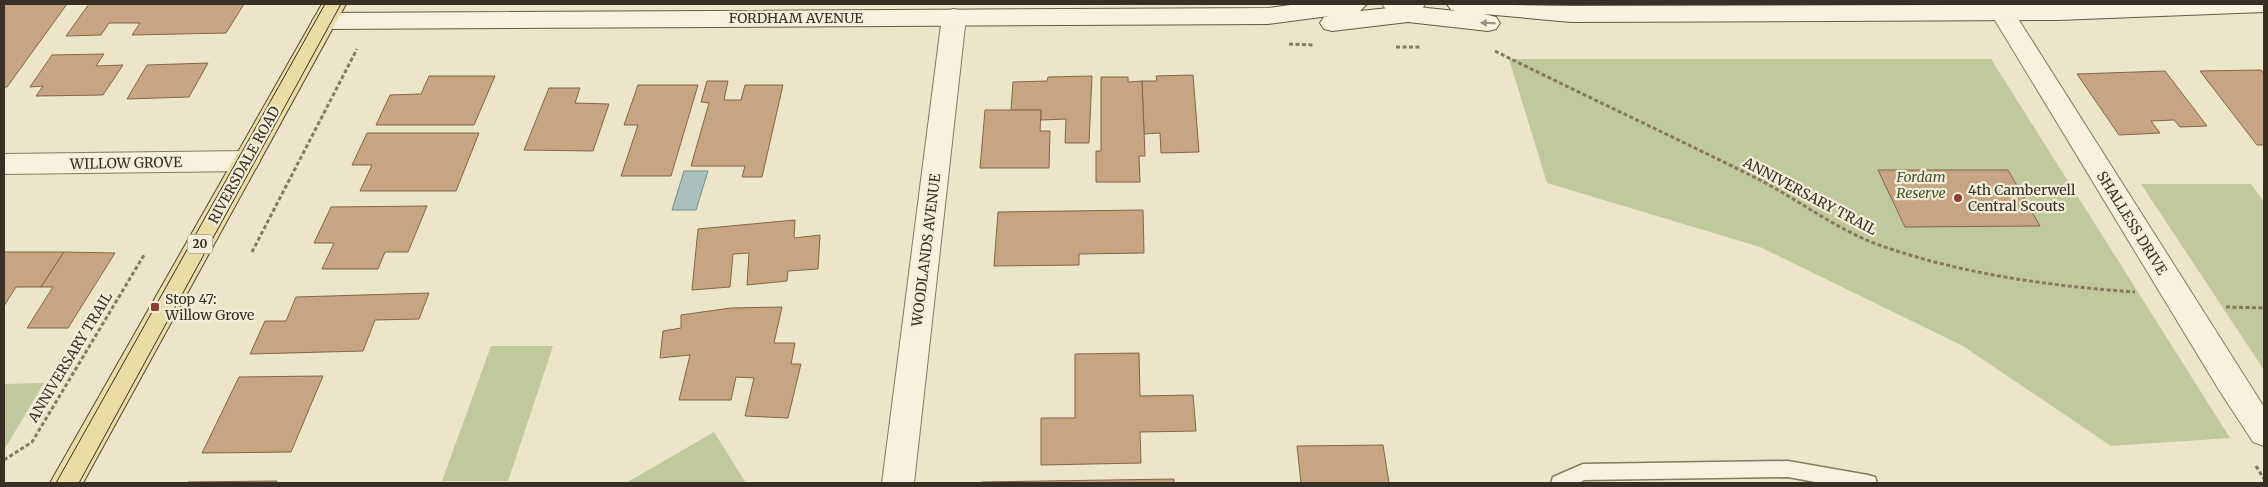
<svg xmlns="http://www.w3.org/2000/svg" width="2268" height="487" font-family="Merriweather,serif">
<rect width="100%" height="100%" fill="#ece5ca"/>
<g fill="#c0c99e">
<path d="M1509,59H1991L2230,438L2111,446L1963,346L1760,247L1547,183Z"/>
<path d="M2141,184H2251L2264,202V370Z"/>
<path d="M491,346H553L508,481H442Z"/>
<path d="M44,383L4,450V384Z"/>
<path d="M714,432L746,483H626Z"/>
</g>
<path fill="#aac0bc" stroke="#718f8a" d="M684,171H708L696,210H672Z"/>
<g fill="#c6a583" stroke="#846547">
<path d="M4,4H67L7,87H4Z"/>
<path d="M89,4H244L226,33L132,35L140,23H109L101,35L66,36Z"/>
<path d="M104,54L96,66L123,65L103,95L36,96L43,86L30,87L52,55Z"/>
<path d="M208,63L189,97L127,99L147,65Z"/>
<path d="M2261,70L2264,74V145H2257L2200,71Z"/>
<path d="M2165,71L2207,126L2180,127L2174,120L2151,121L2160,133L2119,135L2077,74Z"/>
<path d="M1193,75L1199,152L1161,153L1160,133L1144,134L1142,81H1157L1156,76Z"/>
<path d="M429,76H495L474,125H376L390,95L421,94Z"/>
<path d="M1092,76L1089,143H1065L1066,119L1041,120V110H1011L1013,82L1047,81L1048,77Z"/>
<path d="M1101,77H1128V82L1142,81L1145,156H1139L1140,182H1096V151H1101Z"/>
<path d="M707,81H728L724,100H741L745,85H783L762,177H742L745,166H691L709,103L701,102Z"/>
<path d="M638,85H698L671,176H621L638,125H624Z"/>
<path d="M549,88H580L575,103L609,104L593,151L524,150Z"/>
<path d="M985,110H1041L1040,131H1050L1049,168H980Z"/>
<path d="M367,133H479L456,191H360L372,165H352Z"/>
<path d="M1878,170H2008L2040,226L1905,227Z"/>
<path d="M427,206L408,252H385L378,269H322L334,243H314L331,207Z"/>
<path d="M1143,210L1144,253L1079,254V265L994,266L998,212Z"/>
<path d="M795,220L794,238L820,235L818,269L788,271L787,281L747,285L749,253L733,254L730,287L692,290L698,229Z"/>
<path d="M4,252H64L41,287H16L4,306Z"/>
<path d="M64,252L115,253L68,328H27L53,287H41Z"/>
<path d="M429,293L419,319L375,320L363,351L250,354L265,321H286L296,297Z"/>
<path d="M782,307L774,343H795L791,364H801L788,418L745,416L754,378L736,377L731,400H679L690,355L660,358L663,331L681,328V315L731,308Z"/>
<path d="M1139,353L1140,396L1193,395L1196,431L1140,432L1141,463L1041,465V418H1075V354Z"/>
<path d="M323,376L291,452L202,453L239,377Z"/>
<path d="M1383,445L1389,483H1301L1297,446Z"/>
<path d="M1174,479V483H981V482Z"/>
<path d="M277,481L276,483H187L188,482Z"/>
</g>
<g fill="none" stroke-linecap="round" stroke-linejoin="round">
<g stroke="#877860" stroke-width="3">
<path id="lane" d="M1788,461L1868,475L1875,477L1877,483H1821L1788,477L1584,480L1579,483H1551L1553,477L1583,464Z"/>
</g>
<g stroke="#877860" stroke-width="2">
<g id="street">
<path d="M1382,4H1425L1416,20C1403,24 1390,16 1382,4Z"/>
<path d="M2002,4L2010,6L2264,407V446L2253,442L2219,390L1990,12L1994,6Z"/>
<path d="M954,9L962,11L966,17L914,483H882L942,17L946,11Z"/>
<path d="M247,151L256,154L260,161L256,168L247,171L4,174V154Z"/>
</g>
</g>
<g stroke="#695943" stroke-width="2">
<path id="secondary" d="M1298,4H1367L1360,11L1408,6L1456,11L1451,10L1447,4L1571,6L2264,4V12L2058,20L1571,22L1484,14L1496,17L1500,23L1496,29L1488,31L1408,22L1332,31L1324,29L1320,23L1324,17L1329,16L1268,24L324,29L316,27L312,21L316,15L324,13L1268,8Z"/>
</g>
<g stroke="#554633" stroke-width="2">
<path id="primary" d="M322,4H346L83,483H50Z"/>
</g>
<g stroke="#877860" stroke-width="3" stroke-dasharray="4 2.5" stroke-linecap="butt">
<path d="M1289,44L1313,45"/>
<path d="M1396,47H1420"/>
<path d="M1495,51C1583,95 1672,136 1760,180C1800,201 1836,229 1879,245C1961,274 2049,286 2135,292"/>
<path d="M252,252L357,49"/>
<path d="M2226,307L2264,308"/>
<path d="M4,460L32,442L144,255"/>
<path d="M2256,466L2264,479"/>
</g>
<use href="#lane" fill="#f7f1dd" fill-rule="evenodd"/>
<use href="#street" fill="#f7f1dd" fill-rule="evenodd"/>
<use href="#secondary" fill="#f7f1dd" fill-rule="evenodd"/>
<use href="#primary" fill="#ebdca6" fill-rule="evenodd"/>
<g stroke="#392f22" stroke-width="1">
<path d="M56,483L325,4"/>
<path d="M79,483L341,4"/>
</g>
</g>
<defs><path id="oneway-solid" d="M-6-.8H1V-3.2L6.5 0L1 3.2V.8H-6Z" transform="scale(1.25)"/></defs>
<use fill="#989080" href="#oneway-solid" transform="translate(1488 23) rotate(-179)"/>
<g fill="#913c34" stroke="#f3eed9" stroke-width="2">
<circle cx="1958" cy="198" r="5"/>
<rect x="150" y="302" width="10" height="10" rx="2.5"/>
</g>
<g text-anchor="middle" stroke-width="4.5" stroke-linejoin="round" paint-order="stroke">
<rect fill="#f3eed9" stroke="#716859" stroke-width="1" x="187.5" y="234.5" width="25" height="19" rx="4"/>
<g font-size="12" font-weight="bold" fill="#392f22">
<text x="200" y="248">20</text>
</g>
<g font-size="14" fill="#392f22" stroke="#f3eed9">
<text x="796" y="23">FORDHAM AVENUE</text>
<text transform="translate(126 163) rotate(-1)" y="5">WILLOW GROVE</text>
<text transform="translate(244 165) rotate(-61)" y="5">RIVERSDALE ROAD</text>
<text transform="translate(1810 196) rotate(28)" y="5">ANNIVERSARY TRAIL</text>
<text transform="translate(2132 223) rotate(58)" y="5">SHALLESS DRIVE</text>
<text transform="translate(926 250) rotate(-83)" y="5">WOODLANDS AVENUE</text>
<text transform="translate(70 357) rotate(-59)" y="5">ANNIVERSARY TRAIL</text>
</g>
<g font-size="14" font-style="italic" fill="#45532a" stroke="#f3eed9">
<text x="1921" y="182">Fordam<tspan x="1921" dy="16">Reserve</tspan></text>
</g>
<g font-size="14" fill="#392f22" stroke="#f3eed9" text-anchor="start">
<text x="1968" y="195">4th Camberwell<tspan x="1968" dy="16">Central Scouts</tspan></text>
<text x="165" y="304">Stop 47:<tspan x="165" dy="16">Willow Grove</tspan></text>
</g>
</g>
<rect width="2268" height="487" fill="none" stroke="#392f22" stroke-width="10"/>
</svg>
